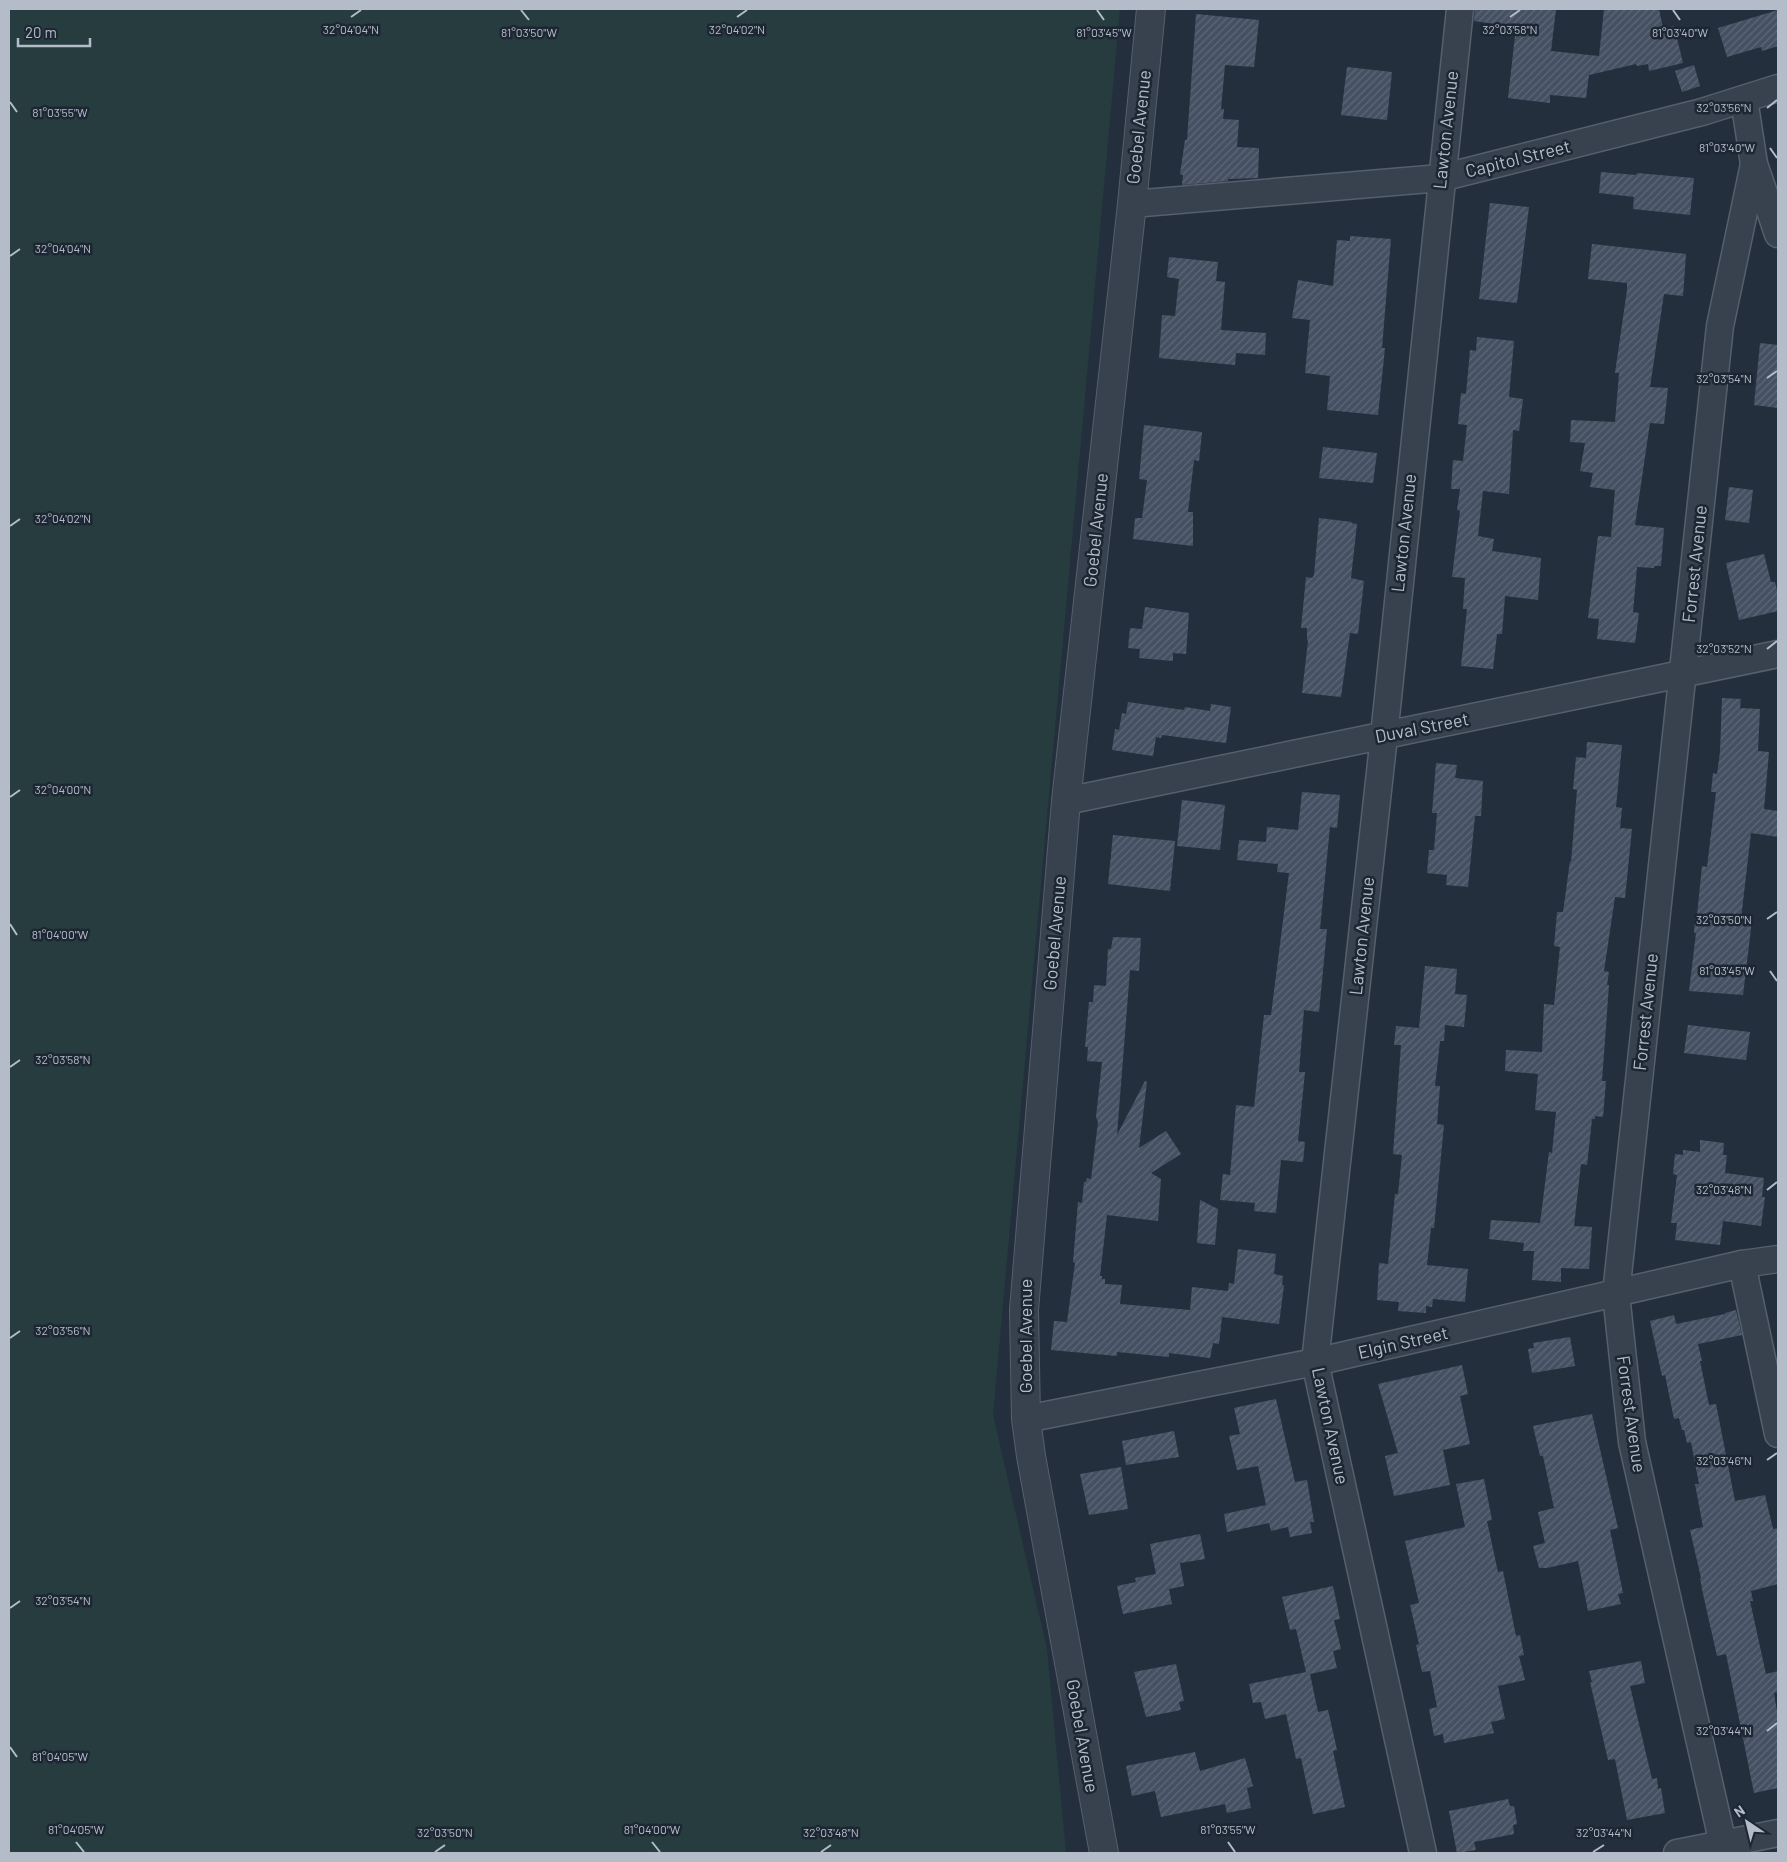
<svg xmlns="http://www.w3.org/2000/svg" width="1787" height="1862" font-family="Barlow,sans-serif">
<defs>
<pattern id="building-hatch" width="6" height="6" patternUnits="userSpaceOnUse" patternTransform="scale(1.25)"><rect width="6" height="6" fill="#455162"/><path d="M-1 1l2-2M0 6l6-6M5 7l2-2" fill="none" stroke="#5d6877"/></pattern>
</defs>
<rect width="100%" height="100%" fill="#242f3e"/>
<path fill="#263c3f" d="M9,9H1120L993,1415L1047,1649L1066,1853H9Z"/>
<g fill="url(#building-hatch)">
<path d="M1475,9H1556L1551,51L1599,56L1604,9H1659L1663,28L1674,26L1683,63L1649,71L1648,64L1637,66L1636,64L1589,75L1586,98L1550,95V103L1508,98L1516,27L1474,21Z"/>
<path d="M1778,10V46L1762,51L1761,47L1727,57L1718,28Z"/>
<path d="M1196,14L1259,20L1254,67L1225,65L1221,109H1224L1223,119L1239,120L1237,147L1259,148L1258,178L1228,179V181L1182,185L1183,175L1180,174L1185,140H1187Z"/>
<path d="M1694,65L1700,86L1682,92L1675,71Z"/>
<path d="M1347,67L1392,72L1387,120L1341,115Z"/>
<path d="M1601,172L1636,175L1637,173L1694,178L1690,215L1633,209L1634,197L1599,193Z"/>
<path d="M1490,203L1529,207L1517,303L1479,299Z"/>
<path d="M1350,236L1391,239L1382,348H1385L1378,415L1327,410L1330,376L1305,373L1310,320L1292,318L1298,280L1333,286L1337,240L1350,241Z"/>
<path d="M1592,244L1686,254L1683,296L1664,294L1650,387L1668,388L1664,424L1650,423L1635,525L1664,528L1661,566H1654V568L1637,567L1633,612L1639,613L1635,643L1597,639L1599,619L1588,618L1598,536L1611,537L1615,490L1590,487L1593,473L1580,471L1585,443L1570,442L1571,420L1615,422L1619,373H1615L1627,290V283L1588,279Z"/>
<path d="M1169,257L1218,262L1216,281L1225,282L1221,330L1266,333L1265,355L1236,353L1235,365L1159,358L1162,315L1175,316L1179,279L1167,277Z"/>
<path d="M1477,337L1514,341L1509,397L1523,399L1519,431L1513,430L1509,494L1483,491L1478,536L1494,539L1492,551L1541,558L1538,600L1505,596L1502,634H1497L1493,669L1461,666L1467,609H1463L1465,578L1452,577L1460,511L1457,510L1460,489H1451L1453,460L1463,461L1467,425L1458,424L1461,393L1466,394L1470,350L1476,351Z"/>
<path d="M1760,343L1778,345V408L1754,405Z"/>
<path d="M1144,425L1202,432L1199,461L1194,460L1188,512H1193V546L1133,539L1135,518H1142L1147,480L1139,479Z"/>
<path d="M1323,447L1377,453L1373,483L1319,478Z"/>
<path d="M1729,487L1753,490L1749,523L1725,520Z"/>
<path d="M1319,518L1352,522L1351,523L1357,524L1351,578L1364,581L1358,634L1350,633L1341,697L1302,693L1308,641L1307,640V628H1301L1306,577L1312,578L1314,575Z"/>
<path d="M1764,554L1771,582H1775L1778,594V611L1739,620L1726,563Z"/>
<path d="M1145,607L1189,613L1186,654L1173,653V661L1139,658L1140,649L1128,648L1130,628L1142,629Z"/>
<path d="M1722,698L1741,699L1740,708L1760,709L1758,751L1769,752L1764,809L1778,811V837L1751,833L1741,919L1752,920L1743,995L1689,991L1696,933H1694L1695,915H1697L1702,866L1707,867L1716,792H1711L1713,773L1717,774L1720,752Z"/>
<path d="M1128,702L1184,710L1185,707L1210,711L1211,704L1231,707L1226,743L1162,735L1161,738L1156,737L1153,756L1112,750L1115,729L1119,730L1122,713L1126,714Z"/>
<path d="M1587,742L1622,745L1616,807L1622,808L1620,828L1632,829L1625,898L1615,897L1604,971L1609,972L1607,985H1609L1602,1081H1606L1603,1117L1595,1116V1119H1592L1587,1165L1581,1164L1574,1226L1592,1227L1589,1269L1561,1268V1282L1532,1280L1534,1251H1523L1524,1243L1489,1239L1491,1220L1540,1223L1549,1152L1552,1153L1556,1112L1535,1110L1538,1074L1505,1071L1506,1050L1542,1052L1544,1004L1554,1005L1560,947L1554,946L1557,912H1563L1570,861L1571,862L1577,790L1573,789L1576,757L1586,758Z"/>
<path d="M1436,763L1457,765L1455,778L1483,781L1481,816H1475L1468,887L1446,885L1447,875L1427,873L1429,850H1434L1437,813H1432Z"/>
<path d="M1302,792L1340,795L1337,828L1330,827L1320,929H1327L1319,1012L1304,1010L1299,1072H1305L1298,1141L1305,1142L1303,1162L1281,1160L1276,1213L1254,1211L1255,1203L1220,1200L1223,1174L1230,1175L1236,1105L1254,1107L1264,1015H1271L1289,873L1277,872L1278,864L1237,860L1239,840L1266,842L1267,827L1298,830Z"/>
<path d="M1182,800L1225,805L1220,850L1177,846Z"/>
<path d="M1113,835L1175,841L1170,891L1108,884Z"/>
<path d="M1113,937L1141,938L1139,971L1130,970L1117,1135L1145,1081L1147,1082L1139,1148L1166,1131L1181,1154L1151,1173L1161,1179L1158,1221L1107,1215L1100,1276H1102V1279H1105V1284L1122,1285L1120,1304L1190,1310L1192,1287L1228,1291L1229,1283L1234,1284L1238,1249L1276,1254L1274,1274L1283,1276L1282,1285H1284L1279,1324L1222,1317L1219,1344L1213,1343L1210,1358L1169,1353V1357L1117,1352V1356L1051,1350L1054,1321L1067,1322L1075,1263L1073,1262L1078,1202L1082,1203L1084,1182H1086L1087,1178L1091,1179L1098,1122L1096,1117L1102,1062L1087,1061L1088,1047H1085L1089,1002H1093L1094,985L1106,986L1108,949H1111Z"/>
<path d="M1425,966L1457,969L1455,994L1467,995L1464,1027L1445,1025L1444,1041H1440L1435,1086H1440L1437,1124L1444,1125L1434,1228H1431L1427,1265L1468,1269L1465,1302L1433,1299L1432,1307L1426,1306V1313L1398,1311L1399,1302L1377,1300L1379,1263L1388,1264L1395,1194H1398L1402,1155L1393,1154L1401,1045H1394L1396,1026L1419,1028Z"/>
<path d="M1688,1025L1750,1032L1746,1060L1684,1053Z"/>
<path d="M1700,1140L1724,1143L1723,1155H1727L1725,1173L1764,1178L1762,1197H1765L1761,1226L1723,1221L1720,1245L1675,1240L1677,1223H1671L1677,1175L1673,1174L1675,1154L1683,1155V1150L1700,1152Z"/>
<path d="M1200,1200L1218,1209L1215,1245L1197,1243Z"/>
<path d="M1736,1310L1742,1335L1698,1344L1702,1361H1700L1709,1405L1716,1404L1735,1501L1765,1495L1773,1529L1778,1528V1584L1751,1591L1753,1601H1750L1766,1674L1778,1671V1692L1774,1693L1778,1718V1788L1754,1793L1726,1654L1717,1656L1703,1594L1700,1578H1701L1690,1530L1703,1527L1695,1484H1699L1691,1442L1687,1443L1684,1430H1682L1679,1418L1674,1419L1665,1375L1662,1376L1650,1321L1674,1315L1676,1324L1725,1314V1313Z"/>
<path d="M1570,1337L1575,1366L1532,1373L1528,1349L1534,1348L1533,1343Z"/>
<path d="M1462,1365L1468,1394L1460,1396L1470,1444L1443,1450L1450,1485L1394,1496L1385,1456L1398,1453L1378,1384Z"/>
<path d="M1276,1399L1295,1482L1307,1480L1314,1522H1310L1312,1533L1290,1537L1288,1527L1271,1531L1269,1523L1227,1532L1224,1514L1266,1505L1258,1466L1237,1470L1229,1436L1240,1434L1234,1408Z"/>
<path d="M1592,1414L1618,1528L1610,1530L1623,1593L1618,1594L1621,1604L1588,1611L1578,1561L1547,1568H1539L1533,1546L1545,1543L1538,1512L1554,1508L1543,1456H1540L1533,1426Z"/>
<path d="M1174,1431L1179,1457L1126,1465L1122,1441Z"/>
<path d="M1121,1467L1128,1509L1089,1515L1080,1474Z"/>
<path d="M1484,1479L1492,1520L1487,1521L1498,1572L1503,1571L1516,1636L1520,1635L1524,1655L1519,1656L1525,1680L1498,1686L1505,1719L1491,1722L1494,1733L1444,1743L1443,1734L1434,1736L1429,1709L1437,1707L1430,1671L1422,1672L1416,1645L1419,1644L1410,1605L1419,1603L1405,1541L1465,1527L1456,1484Z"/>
<path d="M1200,1534L1205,1559L1180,1563L1184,1586L1169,1589L1172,1604L1123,1614L1117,1586L1136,1582L1135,1578L1156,1574L1150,1544Z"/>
<path d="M1333,1586L1340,1619L1334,1620L1341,1649L1333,1651L1337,1668L1310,1674L1318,1712L1328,1710L1337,1750L1333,1751L1345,1807L1313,1814L1301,1758L1296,1759L1286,1714L1265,1719L1261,1702L1253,1703L1249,1684L1306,1672L1296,1629L1290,1630L1282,1597Z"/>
<path d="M1641,1661L1645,1683L1630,1686L1652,1779L1657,1778L1658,1789L1661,1788L1665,1813L1627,1820L1615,1759L1608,1760L1590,1682H1592L1589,1671Z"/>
<path d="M1176,1664L1184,1701L1179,1702L1181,1710L1146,1717L1134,1672Z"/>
<path d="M1195,1752L1200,1771L1245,1758L1253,1786L1247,1788L1251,1808L1227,1813L1225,1804L1161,1817L1155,1791L1132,1796L1126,1766Z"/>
<path d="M1508,1799L1510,1806H1514L1517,1824L1513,1825L1514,1834L1474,1842L1476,1850L1457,1853L1449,1811Z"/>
</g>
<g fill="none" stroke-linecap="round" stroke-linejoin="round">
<g stroke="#565f6c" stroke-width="29">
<g id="minor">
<path d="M1744,99L1754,164L1778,234"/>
<path d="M1132,204L1441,178L1702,112L1778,88"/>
<path d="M1066,801L1778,654"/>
<path d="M1742,1264L1778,1434"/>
<path d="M1026,1419L1315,1362L1742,1264L1778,1259"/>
<path d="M1423,1853L1315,1362L1384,736L1460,9"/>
<path d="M1677,1853L1778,1833"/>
<path d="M1725,1853L1632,1442L1616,1294L1720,326L1754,164"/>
</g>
</g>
<g stroke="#565f6c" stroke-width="30">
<path id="tertiary" d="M1104,1853L1031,1456L1026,1419L1024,1310L1066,801L1132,204L1151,9"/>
</g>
<use href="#minor" stroke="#38414e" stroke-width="26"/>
<use href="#tertiary" stroke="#38414e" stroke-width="28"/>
</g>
<path fill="none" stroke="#b4bcc9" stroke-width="2" d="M521,10L529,20M1097,10L1104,20M1673,10L1680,20M351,17L361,10M737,17L747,10M1510,17L1520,10M10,102L17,112M1767,108L1777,100M1770,148L1777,158M10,256L20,249M1767,378L1777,371M10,526L20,519M1767,649L1777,641M10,797L20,790M1767,919L1777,912M10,924L17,935M1770,971L1777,981M10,1067L20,1060M1767,1190L1777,1182M10,1338L20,1331M1767,1460L1777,1453M10,1608L20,1601M1767,1731L1777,1723M10,1747L17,1757M76,1842L84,1852M652,1842L660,1852M1228,1842L1235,1852M435,1852L445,1845M821,1852L831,1845M1593,1852L1604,1845"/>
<g text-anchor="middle" stroke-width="5" stroke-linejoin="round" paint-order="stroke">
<g font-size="18" fill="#b4bcc9" stroke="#1d2633">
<text transform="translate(1139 127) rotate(-84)" y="6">Goebel Avenue</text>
<text transform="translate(1446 130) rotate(-84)" y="6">Lawton Avenue</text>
<text transform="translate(1518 159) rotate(-14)" y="6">Capitol Street</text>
<text transform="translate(1096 530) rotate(-84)" y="6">Goebel Avenue</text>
<text transform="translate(1404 533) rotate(-84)" y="6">Lawton Avenue</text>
<text transform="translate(1695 564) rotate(-84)" y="6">Forrest Avenue</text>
<text transform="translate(1422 728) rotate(-11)" y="6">Duval Street</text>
<text transform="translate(1055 933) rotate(-85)" y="6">Goebel Avenue</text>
<text transform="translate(1362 936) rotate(-84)" y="6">Lawton Avenue</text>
<text transform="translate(1646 1012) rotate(-84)" y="6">Forrest Avenue</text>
<text transform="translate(1026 1336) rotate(-90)" y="6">Goebel Avenue</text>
<text transform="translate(1403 1343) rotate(-13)" y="6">Elgin Street</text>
<text transform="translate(1631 1414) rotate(82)" y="6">Forrest Avenue</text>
<text transform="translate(1330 1426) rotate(78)" y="6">Lawton Avenue</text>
<text transform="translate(1082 1736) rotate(80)" y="6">Goebel Avenue</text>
</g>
</g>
<g font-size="12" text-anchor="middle" fill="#b4bcc9" stroke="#1d2633" stroke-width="5" stroke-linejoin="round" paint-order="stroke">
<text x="351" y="34">32°04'04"N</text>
<text x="737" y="34">32°04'02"N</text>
<text x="1510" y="34">32°03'58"N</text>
<text x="529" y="37">81°03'50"W</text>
<text x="1104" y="37">81°03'45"W</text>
<text x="1680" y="37">81°03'40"W</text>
<text x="1724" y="112">32°03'56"N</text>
<text x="60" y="117">81°03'55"W</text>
<text x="1727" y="152">81°03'40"W</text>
<text x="63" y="253">32°04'04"N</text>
<text x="1724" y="383">32°03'54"N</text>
<text x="63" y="523">32°04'02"N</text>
<text x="1724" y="653">32°03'52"N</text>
<text x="63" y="794">32°04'00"N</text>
<text x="1724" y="924">32°03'50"N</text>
<text x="60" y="939">81°04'00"W</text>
<text x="1727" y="975">81°03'45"W</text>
<text x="63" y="1064">32°03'58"N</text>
<text x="1724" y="1194">32°03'48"N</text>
<text x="63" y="1335">32°03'56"N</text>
<text x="1724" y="1465">32°03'46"N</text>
<text x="63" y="1605">32°03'54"N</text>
<text x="1724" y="1735">32°03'44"N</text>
<text x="60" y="1761">81°04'05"W</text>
<text x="76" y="1834">81°04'05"W</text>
<text x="652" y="1834">81°04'00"W</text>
<text x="1228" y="1834">81°03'55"W</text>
<text x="445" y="1837">32°03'50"N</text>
<text x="831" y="1837">32°03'48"N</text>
<text x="1604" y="1837">32°03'44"N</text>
</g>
<rect width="1787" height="1862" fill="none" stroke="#b4bcc9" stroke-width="20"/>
<g transform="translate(1747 1822) rotate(325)" stroke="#1d2633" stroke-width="4" paint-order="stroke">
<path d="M0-4L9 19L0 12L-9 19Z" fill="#b4bcc9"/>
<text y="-8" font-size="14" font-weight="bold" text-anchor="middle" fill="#b4bcc9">N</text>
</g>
<path d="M18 38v8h72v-8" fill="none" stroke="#b4bcc9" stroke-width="2.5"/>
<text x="25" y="38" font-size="15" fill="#b4bcc9" stroke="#1d2633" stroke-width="4" paint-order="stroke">20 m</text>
</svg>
